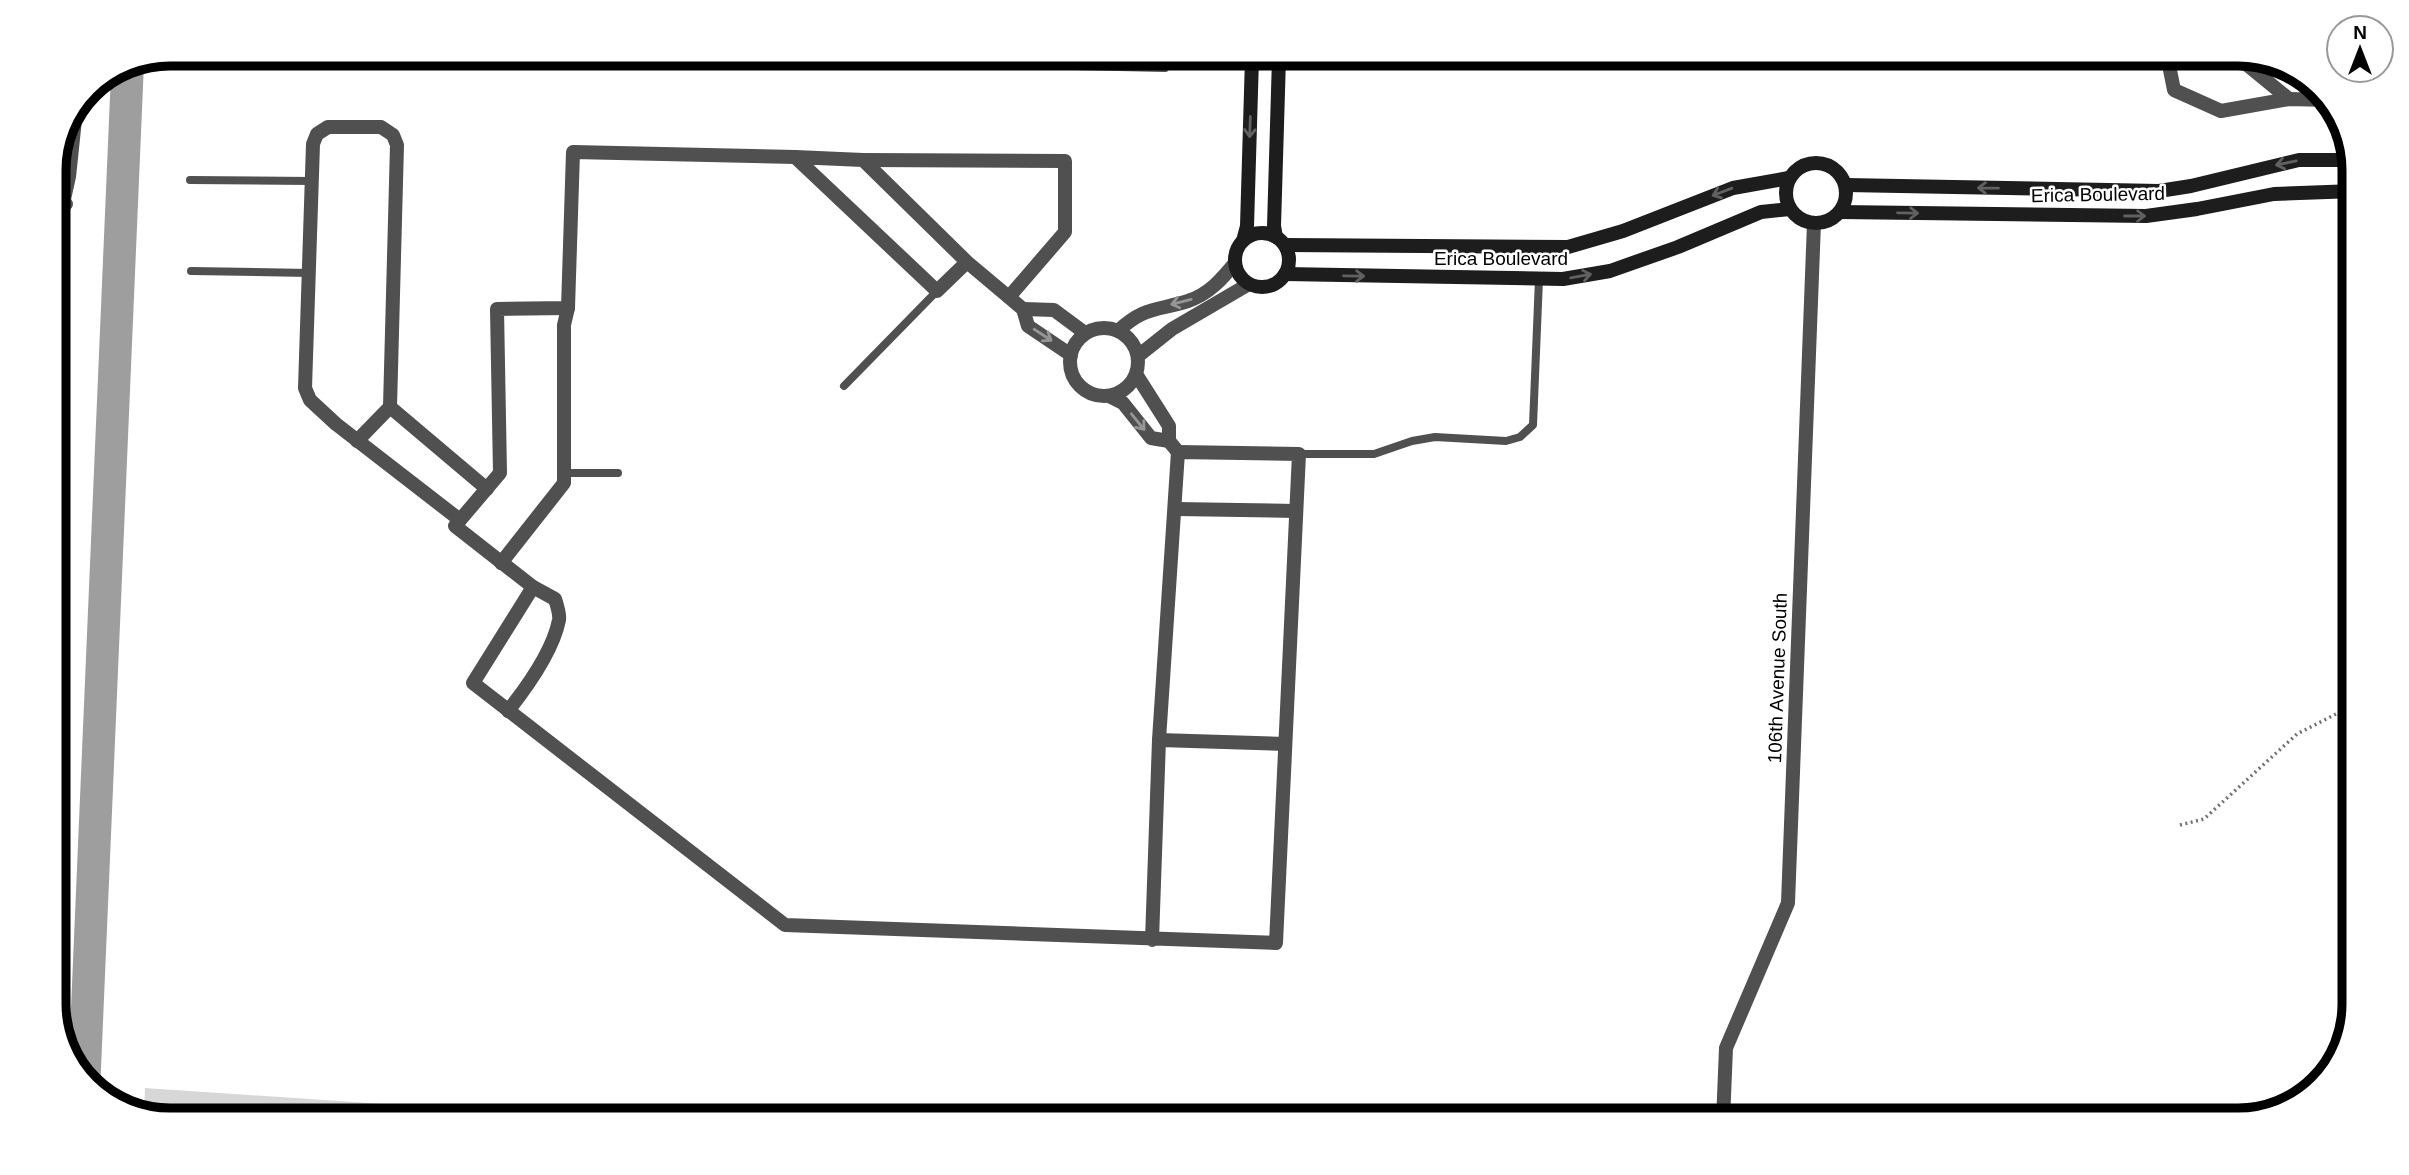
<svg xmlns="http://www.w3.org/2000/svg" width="2409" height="1175" font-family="Arial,sans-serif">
<rect width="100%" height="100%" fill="#fff"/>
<path fill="#d7d7d7" d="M145,1088L637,1121H171L144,1114Z"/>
<path fill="#9e9e9e" d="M127,63H144L100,1092L74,1069L69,1055L111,73Z"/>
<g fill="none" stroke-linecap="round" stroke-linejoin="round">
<path stroke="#727272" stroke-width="3.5" stroke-dasharray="2 3.5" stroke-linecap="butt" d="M2180,825L2204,819L2297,734L2338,713L2347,705L2350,689L2344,606L2355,353"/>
<g stroke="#505050" stroke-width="8">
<path d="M802,60L1165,68L1166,59"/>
<path d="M190,180L313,181"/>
<path d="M66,204L72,177L79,110"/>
<path d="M191,271L310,273"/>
<path d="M844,386L937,291"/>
<path d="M1299,454H1374L1412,441L1435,437L1506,441L1520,437L1533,425L1539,279"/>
<path d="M564,473H618"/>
</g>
<g stroke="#505050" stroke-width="14">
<path d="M2234,54L2289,99"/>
<path d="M2167,55L2174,90L2221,111L2289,99L2328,100"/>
<path d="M795,157L573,152L568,308L497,309L500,473L455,526L533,587L473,683L785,925L1276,943L1299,454L1178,452L1159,740L1152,940"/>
<path d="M863,160L1065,161V232L1009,297"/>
<path d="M54,203L66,204"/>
<path d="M967,262L937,291L795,157L863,160L967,262L1023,309L1028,326L1071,355"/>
<path d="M1023,309L1054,310L1085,333"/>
<circle cx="1104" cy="362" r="34"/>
<path d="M1118,331C1145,306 1157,311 1188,301C1209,294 1222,279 1235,263"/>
<path d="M1138,356L1172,329L1249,284"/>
<path d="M1136,374L1169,426V441L1178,452"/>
<path d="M1109,396L1123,403L1151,438L1169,441"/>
<path d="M357,441L390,407"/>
<path d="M1176,509L1296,511"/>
<path d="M460,520L336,424L310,400L305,388L313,144L317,134L328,127H381L393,135L397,145L390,407L487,489"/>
<path d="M501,563L564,483V325L568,308"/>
<path d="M508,711C527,687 553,651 559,620C560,614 557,605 555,599L533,587"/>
<path d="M1159,740L1285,744"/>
<path d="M1723,1121L1726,1048L1788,903L1814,223"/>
</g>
<g stroke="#1d1d1d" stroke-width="14">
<circle cx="1816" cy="193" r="30"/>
<path d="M1846,185L2159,191L2191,186L2299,160H2353"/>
<path d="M1840,212L2146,216L2197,209L2274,194L2355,191"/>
<circle cx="1262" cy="260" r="27"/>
<path d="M1276,237L1274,226L1279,58"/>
<path d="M1243,241L1247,226L1252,58"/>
<path d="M1285,245L1568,247L1623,231L1733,188L1789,178"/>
<path d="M1285,274L1563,279L1610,271L1678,247L1761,212L1790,209"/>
</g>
</g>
<defs><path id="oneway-shaft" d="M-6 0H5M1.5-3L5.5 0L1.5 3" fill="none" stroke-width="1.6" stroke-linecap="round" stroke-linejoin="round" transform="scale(1.75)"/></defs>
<g stroke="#616161">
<use href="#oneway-shaft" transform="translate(1250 127) rotate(92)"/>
<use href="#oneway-shaft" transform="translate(2286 163) rotate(168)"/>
<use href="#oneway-shaft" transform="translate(1988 188) rotate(-179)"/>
<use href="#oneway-shaft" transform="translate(1722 192) rotate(159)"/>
<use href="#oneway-shaft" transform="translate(1908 213) rotate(1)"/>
<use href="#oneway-shaft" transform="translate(2135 216)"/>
<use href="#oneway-shaft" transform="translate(1354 276) rotate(1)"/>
<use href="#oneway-shaft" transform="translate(1581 276) rotate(-10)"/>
</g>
<g stroke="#969696">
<use href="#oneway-shaft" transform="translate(1181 302) rotate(166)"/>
<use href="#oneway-shaft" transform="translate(1043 335) rotate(33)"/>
<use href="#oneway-shaft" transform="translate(1138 422) rotate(51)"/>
</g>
<g text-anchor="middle" stroke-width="5" stroke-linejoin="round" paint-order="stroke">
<g font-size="19" fill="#000" stroke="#fff">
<text transform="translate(2098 194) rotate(-1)" y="7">Erica Boulevard</text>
<text x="1501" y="265">Erica Boulevard</text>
<text transform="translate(1777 678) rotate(-88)" y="7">106th Avenue South</text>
</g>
</g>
<path d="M0 0H2409V1175H0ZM170 66H2238A104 104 0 0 1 2342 170V1004A104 104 0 0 1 2238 1108H170A104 104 0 0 1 66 1004V170A104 104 0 0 1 170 66Z" fill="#fff" fill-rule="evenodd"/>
<path fill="none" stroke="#000" stroke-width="9" d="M170 66H2238A104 104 0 0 1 2342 170V1004A104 104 0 0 1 2238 1108H170A104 104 0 0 1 66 1004V170A104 104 0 0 1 170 66Z"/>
<g transform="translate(2360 49)"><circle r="33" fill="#ffffff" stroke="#999999" stroke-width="2"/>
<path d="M0-5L12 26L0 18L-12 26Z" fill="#000000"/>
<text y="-10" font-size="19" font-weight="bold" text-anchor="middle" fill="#000000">N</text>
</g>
</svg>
